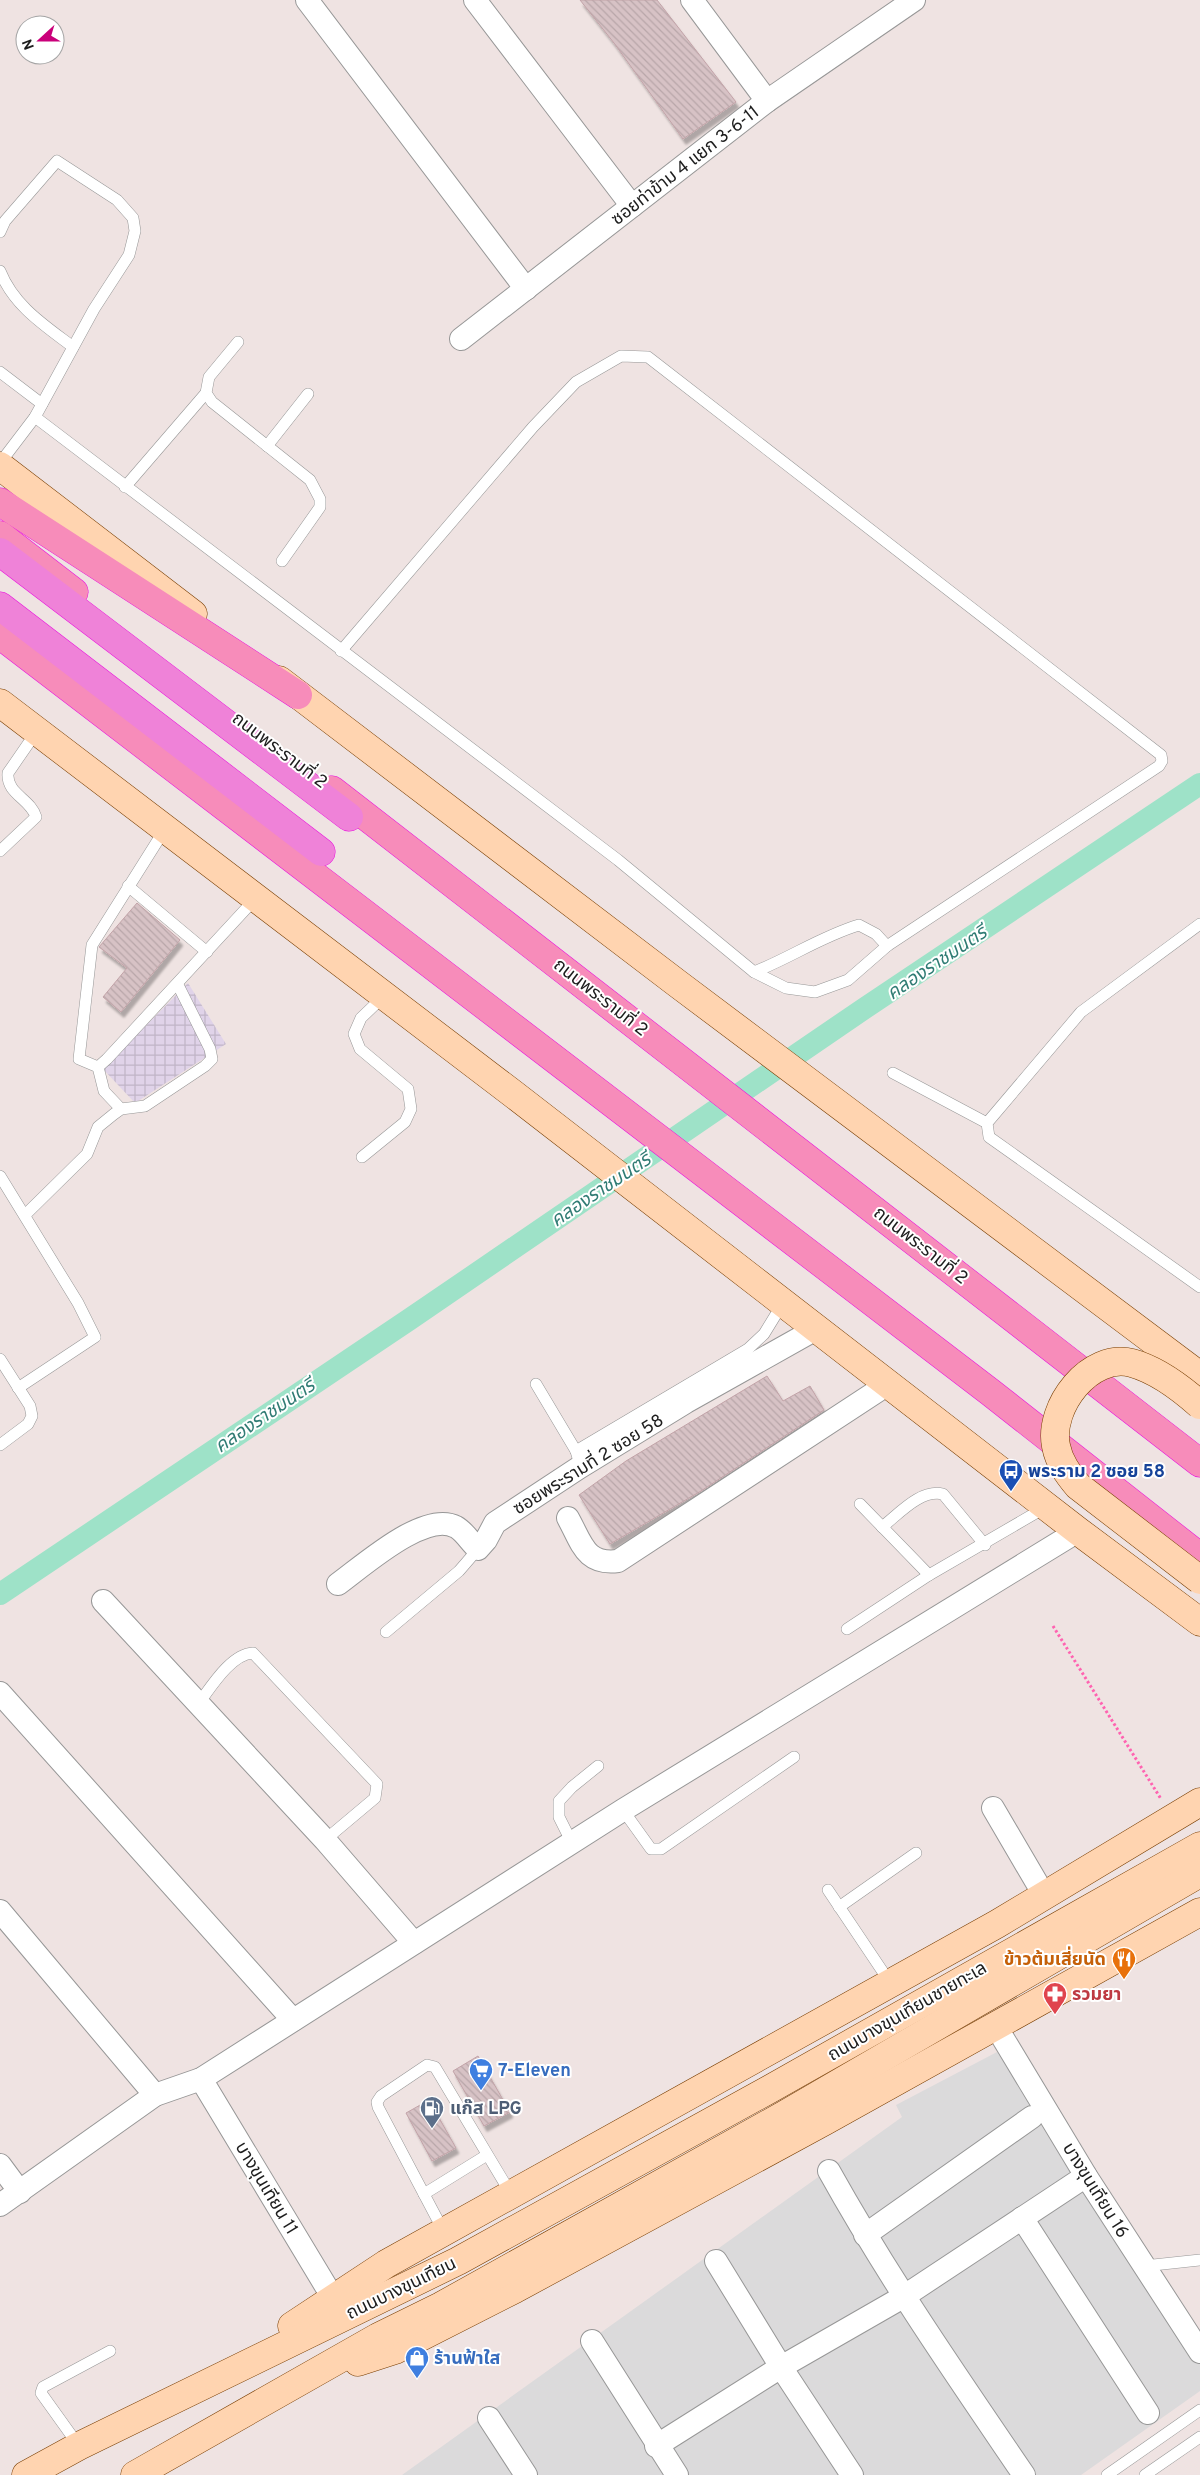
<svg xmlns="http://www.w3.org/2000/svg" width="1200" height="2475" font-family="Overpass,'Noto Sans Thai',sans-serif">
<defs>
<pattern id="industrial-grid" width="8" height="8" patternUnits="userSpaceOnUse" patternTransform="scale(1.25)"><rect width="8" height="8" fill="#e0d3e9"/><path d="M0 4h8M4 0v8" fill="none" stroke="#c0b5c7"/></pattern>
<pattern id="building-back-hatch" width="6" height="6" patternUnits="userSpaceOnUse" patternTransform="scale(1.25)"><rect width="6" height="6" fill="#d7c2c5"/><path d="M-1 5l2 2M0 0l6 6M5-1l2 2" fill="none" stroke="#b8a6a9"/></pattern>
<filter id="shadow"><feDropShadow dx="3" dy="5.5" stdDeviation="1" flood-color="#0004"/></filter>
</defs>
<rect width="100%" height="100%" fill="#efe3e2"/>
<path fill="#dbdadb" d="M997,2052L1066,2154L1200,2362V2391L1081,2475H402L902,2117L896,2105Z"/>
<path fill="url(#industrial-grid)" d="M188,983L226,1044L135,1103L103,1069Z"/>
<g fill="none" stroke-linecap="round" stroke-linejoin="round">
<path stroke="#9ee2c8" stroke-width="22" d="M0,1594L410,1319L865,1008L1200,784"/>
</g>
<g fill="url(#building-back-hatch)" stroke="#c2a3a8" filter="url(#shadow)">
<path d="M580,0H657L736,102L683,139L614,43Z"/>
<path d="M137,903L180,940L121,1012L103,997L127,968L99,947Z"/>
<path d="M767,1376L783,1401L810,1386L824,1410L701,1491L610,1544L579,1495L626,1461Z"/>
<path d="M478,2056L510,2112L484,2126L453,2071Z"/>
<path d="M429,2100L456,2148L432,2161L406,2113Z"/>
</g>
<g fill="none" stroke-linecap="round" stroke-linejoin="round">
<g stroke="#979797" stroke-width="12">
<g id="service">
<path d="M0,232L5,221L57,161L117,200L133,218L135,231L129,255L94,309L35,417L0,463"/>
<path d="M0,271C14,306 44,325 73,347"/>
<path d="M238,342L209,377L206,393L212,402L310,480L320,499V507L282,561"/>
<path d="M0,372L42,404"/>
<path d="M35,417L618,860L754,972L786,988L815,992L848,980L887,946"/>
<path d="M267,446L308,394"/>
<path d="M125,487L206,393"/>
<path d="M341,651L533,427L576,382L621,356L648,357L1161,755L1162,761L1159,766L887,946L876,934L859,925C822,936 790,958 754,972"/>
<path d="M165,829L92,945L79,1059L98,1067L107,1059L255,899"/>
<path d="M0,851L36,817C31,799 6,794 8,773L37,731"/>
<path d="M128,886L207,952"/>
<path d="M1200,924L1081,1012L987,1123L989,1137L1200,1287"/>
<path d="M98,1067L104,1091L121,1109"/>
<path d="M893,1073L987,1123"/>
<path d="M362,1157L405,1122L411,1109L408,1089L360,1049L354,1034L361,1018L384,996"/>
<path d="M0,1176L78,1303L95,1337L18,1388"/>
<path d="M25,1215L87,1154L98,1127L114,1114L121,1109L145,1106L205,1066L212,1059L210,1049L178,985"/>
<path d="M0,1359L30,1406L32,1416L28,1424L0,1445"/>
<path d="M536,1384L576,1451L578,1458"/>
<path d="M576,1451L748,1349L764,1334L783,1303"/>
<path d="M860,1504L929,1575"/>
<path d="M882,1527C899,1514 920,1489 943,1494L985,1545"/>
<path d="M847,1629L929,1575L1046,1507"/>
<path d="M386,1632L459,1571L478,1549"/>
<path d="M199,1703C211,1687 231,1654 253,1653L377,1784L375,1798L325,1840"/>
<path d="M623,1810L651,1849H661L794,1757"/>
<path d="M572,1843L559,1817V1801L572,1787L598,1766"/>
<path d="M828,1890L891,1984"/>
<path d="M839,1907L916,1853"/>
<path d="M424,2194L487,2155"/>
<path d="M444,2232L378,2107L377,2102L381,2096L427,2065L435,2067L511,2194"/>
<path d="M1144,2266L1200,2260"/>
<path d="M79,2446L41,2393L43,2387L110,2351"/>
<path d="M1107,2475L1200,2410"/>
<path d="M1145,2475L1200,2437"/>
</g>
</g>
<g stroke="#979797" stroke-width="24">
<g id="minor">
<path d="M307,0L526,289"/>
<path d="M475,0L632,206"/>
<path d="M692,0L767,101"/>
<path d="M461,339L767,101L914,0"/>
<path d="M568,1518C582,1543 585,1565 618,1561L888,1384"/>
<path d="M338,1584C363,1566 425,1510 456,1527C464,1531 471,1543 478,1549L486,1540L495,1523L580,1467L686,1402L816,1329"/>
<path d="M103,1601L325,1840L414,1943"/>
<path d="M0,1693L293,2020"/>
<path d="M993,1808L1044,1895"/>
<path d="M0,1911L155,2095"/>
<path d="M995,2025L1086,2176L1200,2352"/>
<path d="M201,2079L333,2298"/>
<path d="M0,2165L20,2192"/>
<path d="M829,2171C888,2277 956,2375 1024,2475"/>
<path d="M0,2205L155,2095L201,2079L623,1810L1078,1531"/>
<path d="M1022,2218L1148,2413"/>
<path d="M865,2235L1032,2117"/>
<path d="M716,2261L781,2367L852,2475"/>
<path d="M592,2341L677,2475"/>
<path d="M489,2418L526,2475"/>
<path d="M656,2446L781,2367L903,2297L1086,2176"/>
</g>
</g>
<g stroke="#783d00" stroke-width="29">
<g id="secondary">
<path d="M0,466L193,614"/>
<path d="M279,680L678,984L1200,1376"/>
<path d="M0,703L512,1093L1078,1531L1200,1622"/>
<path d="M292,2326L386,2264L997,1924L1200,1802"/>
<path d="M358,2362L395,2350L515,2289L825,2121L1200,1912"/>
<path d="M26,2475L79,2446L458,2261L770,2089L1200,1846"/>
<path d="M135,2475L378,2337L441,2306L784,2115L1200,1873"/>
</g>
</g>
<g stroke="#e913de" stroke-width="29">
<g id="trunk">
<path d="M0,502L298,695"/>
<path d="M0,535L74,592"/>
<path d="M0,635L990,1392L1200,1557"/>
<path d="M332,790L1200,1463"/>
</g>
</g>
<g stroke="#e913de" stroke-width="29">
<g id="motorway">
<path d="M0,552L349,817"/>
<path d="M0,606L321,852"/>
</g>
</g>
<path stroke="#ff63b1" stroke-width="3" stroke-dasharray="2.5 2.5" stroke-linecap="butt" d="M1053,1626L1161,1799"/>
<use href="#service" stroke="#fff" stroke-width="11"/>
<use href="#minor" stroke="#fff" stroke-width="22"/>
<use href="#secondary" stroke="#ffd4b0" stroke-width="28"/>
<use href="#trunk" stroke="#f78cba" stroke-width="28"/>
<use href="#motorway" stroke="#ef82d8" stroke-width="28"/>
<g stroke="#783d00" stroke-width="29" stroke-linecap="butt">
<path id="secondary-bridge" d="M1200,1405C1181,1388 1157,1370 1132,1363C1090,1352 1048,1407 1056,1446C1059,1462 1068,1474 1078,1486L1200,1580"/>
</g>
<use href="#secondary-bridge" stroke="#ffd4b0" stroke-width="28"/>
</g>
<defs>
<g id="bus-pin" transform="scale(1.25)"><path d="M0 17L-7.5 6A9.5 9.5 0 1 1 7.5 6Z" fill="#1a4fb4" stroke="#fff"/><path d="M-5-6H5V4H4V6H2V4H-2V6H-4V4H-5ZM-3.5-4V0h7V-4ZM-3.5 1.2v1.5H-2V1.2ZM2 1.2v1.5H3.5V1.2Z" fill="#fff"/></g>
<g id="restaurant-pin" transform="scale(1.25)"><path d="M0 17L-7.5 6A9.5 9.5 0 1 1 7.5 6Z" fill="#e8710a" stroke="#fff"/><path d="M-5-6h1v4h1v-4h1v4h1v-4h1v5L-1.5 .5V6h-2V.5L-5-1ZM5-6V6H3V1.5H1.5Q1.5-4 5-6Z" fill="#fff"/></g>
<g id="pharmacy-pin" transform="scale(1.25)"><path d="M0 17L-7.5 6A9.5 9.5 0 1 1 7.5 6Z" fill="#e0444e" stroke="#fff"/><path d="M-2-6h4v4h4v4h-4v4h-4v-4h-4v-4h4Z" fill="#fff"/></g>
<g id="supermarket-pin" transform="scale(1.25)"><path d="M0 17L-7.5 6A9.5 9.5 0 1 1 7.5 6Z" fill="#3f7fe0" stroke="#fff"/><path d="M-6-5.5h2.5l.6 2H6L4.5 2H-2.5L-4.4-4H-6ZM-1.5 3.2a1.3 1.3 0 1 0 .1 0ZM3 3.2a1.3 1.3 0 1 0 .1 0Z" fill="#fff"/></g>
<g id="fuel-pin" transform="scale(1.25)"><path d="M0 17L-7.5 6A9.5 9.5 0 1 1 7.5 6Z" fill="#5c6f8a" stroke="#fff"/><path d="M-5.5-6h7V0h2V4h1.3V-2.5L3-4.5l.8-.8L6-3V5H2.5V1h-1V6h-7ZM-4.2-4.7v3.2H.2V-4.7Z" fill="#fff"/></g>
<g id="shop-pin" transform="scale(1.25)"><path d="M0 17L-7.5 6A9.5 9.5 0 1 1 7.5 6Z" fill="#3f7fe0" stroke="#fff"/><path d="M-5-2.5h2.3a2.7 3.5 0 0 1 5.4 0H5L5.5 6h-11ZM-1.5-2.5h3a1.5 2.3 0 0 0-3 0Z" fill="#fff"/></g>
</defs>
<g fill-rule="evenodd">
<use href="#bus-pin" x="1011" y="1471"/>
<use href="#restaurant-pin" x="1124" y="1959"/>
<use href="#pharmacy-pin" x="1055" y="1994"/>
<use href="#supermarket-pin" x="481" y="2070"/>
<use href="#fuel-pin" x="432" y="2108"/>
<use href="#shop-pin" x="417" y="2358"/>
</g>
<g text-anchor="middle" stroke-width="4" stroke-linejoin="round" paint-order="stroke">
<g font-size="18" fill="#1d1d1d" stroke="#fff">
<text transform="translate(685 165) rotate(-38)" y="6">ซอยท่าข้าม 4 แยก 3-6-11</text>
<text transform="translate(280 750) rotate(37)" y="6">ถนนพระรามที่ 2</text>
<text transform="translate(601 997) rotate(38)" y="6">ถนนพระรามที่ 2</text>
<text transform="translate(921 1245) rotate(38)" y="6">ถนนพระรามที่ 2</text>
<text transform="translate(588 1464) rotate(-32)" y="6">ซอยพระรามที่ 2 ซอย 58</text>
<text transform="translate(907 2011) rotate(-30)" y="6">ถนนบางขุนเทียนชายทะเล</text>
<text transform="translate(267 2188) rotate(59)" y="6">บางขุนเทียน 11</text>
<text transform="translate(1096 2190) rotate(58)" y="6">บางขุนเทียน 16</text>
<text transform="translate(401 2288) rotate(-26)" y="6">ถนนบางขุนเทียน</text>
</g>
<g font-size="18" font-weight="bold" fill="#164399" stroke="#fff" text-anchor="start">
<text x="1028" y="1477">พระราม 2 ซอย 58</text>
</g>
<g font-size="18" font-weight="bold" fill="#c56008" stroke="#fff" text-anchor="end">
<text x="1106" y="1965">ข้าวต้มเสี่ยนัด</text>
</g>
<g font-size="18" font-weight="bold" fill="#be3a42" stroke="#fff" text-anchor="start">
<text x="1072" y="2000">รวมยา</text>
</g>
<g font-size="18" font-weight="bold" fill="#366cbe" stroke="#fff" text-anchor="start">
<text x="498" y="2076">7-Eleven</text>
<text x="434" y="2364">ร้านฟ้าใส</text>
</g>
<g font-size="18" font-weight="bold" fill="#4e5e75" stroke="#fff" text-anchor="start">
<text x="450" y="2114">แก๊ส LPG</text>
</g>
<g font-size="19" font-style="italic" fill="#307c74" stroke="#fff">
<text transform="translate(936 962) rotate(-34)" y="7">คลองราชมนตรี</text>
<text transform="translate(600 1189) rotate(-34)" y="7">คลองราชมนตรี</text>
<text transform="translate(264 1415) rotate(-34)" y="7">คลองราชมนตรี</text>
</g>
</g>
<g transform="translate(40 40) rotate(249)"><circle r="24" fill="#ffffff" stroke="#a5a5a5"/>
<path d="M0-4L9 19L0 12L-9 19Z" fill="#ca007a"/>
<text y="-8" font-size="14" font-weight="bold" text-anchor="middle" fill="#1d1d1d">N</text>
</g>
</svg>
